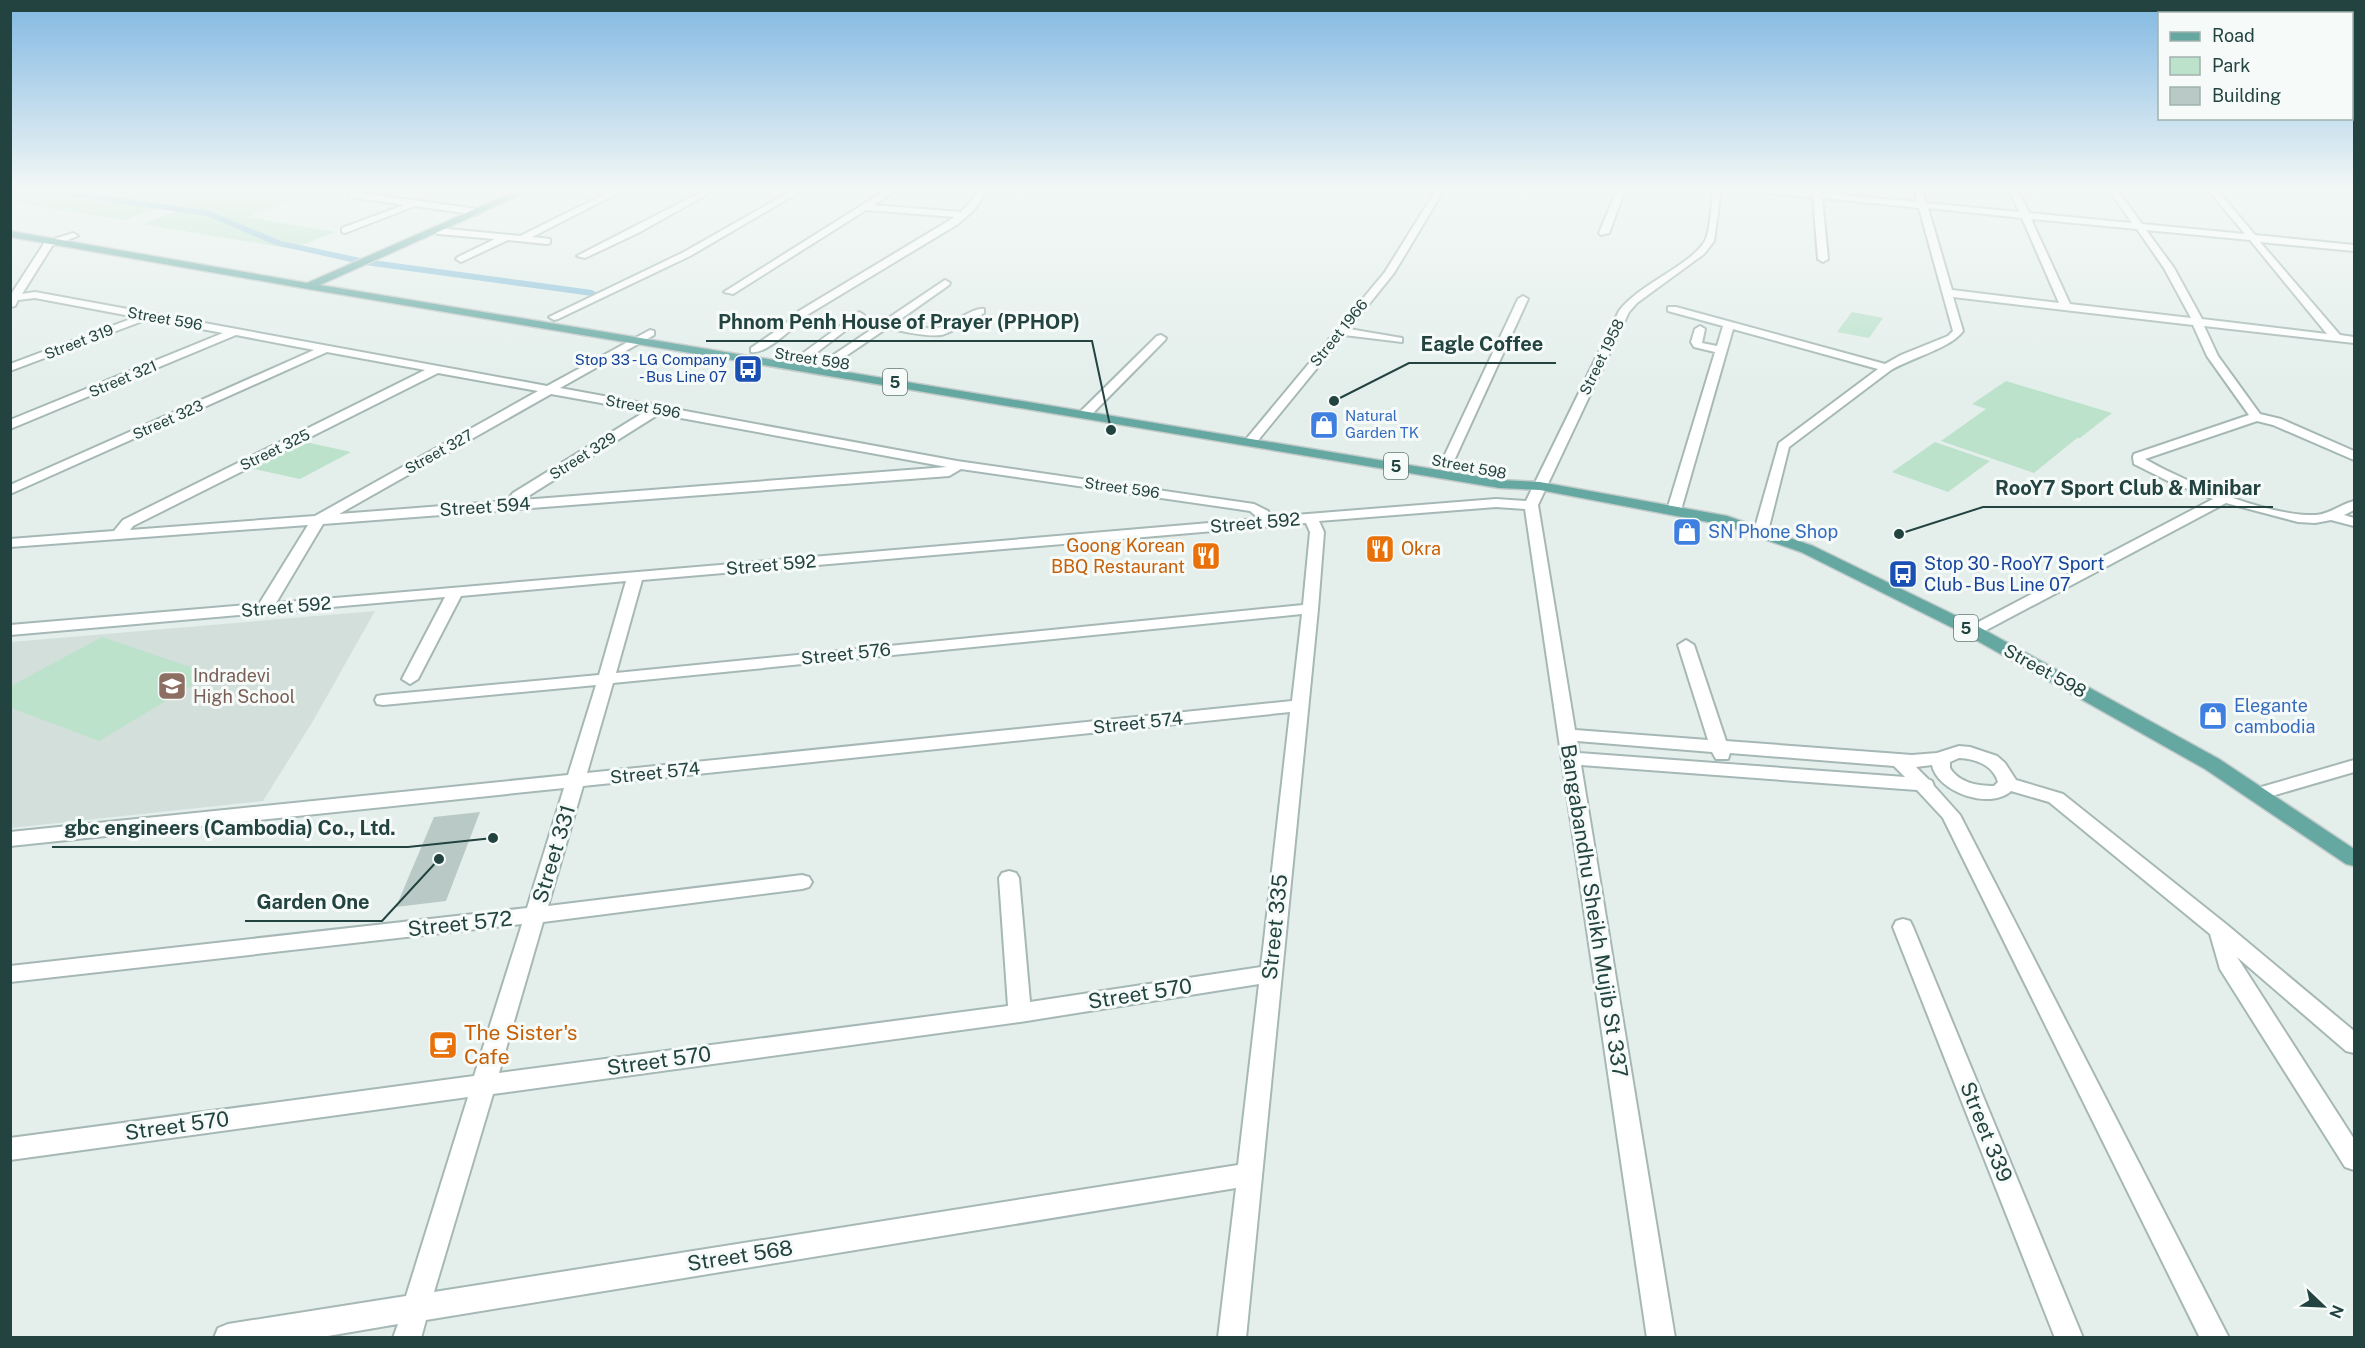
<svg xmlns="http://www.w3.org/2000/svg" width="2365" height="1348" font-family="'Public Sans',sans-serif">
<rect width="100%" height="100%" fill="#e4efec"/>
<path fill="#d2dfdb" d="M375,611L313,721L263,801L11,828V642Z"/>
<g fill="#bce2cc">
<path d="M11,190H292L313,193L246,217L335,232L292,249L143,224L177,211L159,208L123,220L11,202Z"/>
<path d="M1852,312L1883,318L1869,338L1837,332Z"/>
<path d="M2006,381L2112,413L2080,438H2077L2034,473L1941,441L1986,409L1972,404Z"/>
<path d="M301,441L351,452L300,479L249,468Z"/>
<path d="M1935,442L1990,461L1948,492L1892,472Z"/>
<path d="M102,637L211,674L99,741L11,708V686Z"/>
</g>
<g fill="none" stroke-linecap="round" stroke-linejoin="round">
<path fill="#88bfd8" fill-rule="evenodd" d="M10,190H66L209,211L281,241L365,259L592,290L597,293L592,296L365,265L275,245L207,216L48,193L10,194Z"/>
</g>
<path fill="#b9cac6" d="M480,812L446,901L396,907L434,817Z"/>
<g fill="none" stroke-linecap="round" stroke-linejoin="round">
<g stroke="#a6b8b5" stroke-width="4">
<g id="minor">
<path d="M613,190H624L532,237L550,239V243L547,244L508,240L461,262L456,259L458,257L495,239L438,234L433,231L438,228L520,236Z"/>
<path d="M705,190H715L638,233L585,258L577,256Z"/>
<path d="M793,190H803L690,256L558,319L554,320L549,317L684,252Z"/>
<path d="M886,190H896L874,205L961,212L980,190H988L974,210L958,224L807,315C796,325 766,355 751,352V348L783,326L799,311L955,217L866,210L733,294L724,292Z"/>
<path d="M1436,190H1444L1394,273L1349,329L1402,338V342L1344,335L1255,444H1247L1245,441L1247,438L1385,272Z"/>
<path d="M1617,190H1625L1609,233L1601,235L1599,233Z"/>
<path d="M1713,190H1721L1714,241L1704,254L1637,303L1629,312L1538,505L1575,730L1708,740L1678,645L1686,640L1694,645L1726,741L1912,755L1937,753L1959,746L1970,747L1997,756L2005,763L2016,780L2063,794L2226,924L2354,1031V1053L2346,1051L2237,957L2354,1139V1170L2345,1167L2220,969L2210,934L2049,802L2011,791C1991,810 1938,793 1932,765L1916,767L1928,779L1932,781L1934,786L1960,815L2229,1338H2200L1943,818L1917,790L1581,765L1675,1338H1647L1525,509L1496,507L1319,521L1324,532L1318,609L1246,1338H1218L1236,1188L426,1320L421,1338H393L398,1324L316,1338H214L218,1328L228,1324L406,1296L468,1097L10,1160V1138L474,1076L522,924L10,982V966L527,908L564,788L10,846V832L568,775L596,685L383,705L377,704L375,700L377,696L383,695L599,675L626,581L461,596L418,679L410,684L402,679L445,597L10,635V625L259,604L308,525L10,547V539L114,531L123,520L425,370L327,352L10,494V485L314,350L236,335L10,429V420L223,333L148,319L10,371V364L136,317L35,298L18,300L15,306L10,307V296L45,242L73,233L78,236L52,246L22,294L35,292L547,386L650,330L654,331V335L560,388L957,461L1254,504L1268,511L1270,517L1496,499L1526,501L1619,311C1639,284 1690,266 1705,241C1711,230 1711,203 1713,190ZM438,373L538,391L315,516L130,530L133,526ZM551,394L646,411L513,493L507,501L339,514ZM659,414L947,467L522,500ZM961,469L1237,509L1250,511L1256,516V519L276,603L323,524L949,476ZM1306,523L1310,532L1303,605L616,673L642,580ZM1302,614L1292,701L587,773L613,683ZM1290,712L1261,967L1030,1002L1019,878L1016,873L1009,871L1002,873L999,878L1008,1006L499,1073L543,922L802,889L809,887L812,882L809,877L802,875L548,906L583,786ZM1577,741L1712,752L1716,759H1728L1730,753L1894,766L1905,777L1579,753ZM1959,758C1976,759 1993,765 1998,782L1994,786C1978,786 1959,783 1950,768V762ZM1259,984L1238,1165L434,1292L493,1094L1020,1022Z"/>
<path d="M1764,190L1813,192V190H1821V193L1917,202L1914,190H1922L1926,203L2019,212L2010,190H2018L2029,213L2132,223L2109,190H2117L2142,224L2245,234L2208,190H2217L2255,235L2354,245V251L2260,242L2340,335L2354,337V343L2204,326L2218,356L2260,414L2281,419L2354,451V460L2273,425L2257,421L2145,459C2185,482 2270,517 2316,515C2330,514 2341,504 2354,501V510L2344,515L2354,518V526L2331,520L2315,523L2298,522L2226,503L1979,634H1967L1965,631L1967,628L2213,499L2170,482L2134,464L2133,457L2134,454L2249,415L2207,356L2193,325L1953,297L1963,331C1951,348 1911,358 1891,370L1789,447L1768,531L1761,535L1754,531L1779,443L1878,369L1733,329L1681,510L1674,514L1669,513L1667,510L1715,352L1694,347L1691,342L1695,329L1700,326L1705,329L1702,343L1717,346L1723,326L1668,311V307H1676L1885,364L1901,355L1948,336L1953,331L1919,208L1822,198L1828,259L1823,262L1818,259L1813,197L1768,193ZM1928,208L2022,218L2059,303L1952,290ZM2031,219L2137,229L2164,268L2191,318L2070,304ZM2146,230L2250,240L2327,334L2202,319L2174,268Z"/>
<path d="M353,192L477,209L481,212L477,215L415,206L345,233L342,232V228L404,205L350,197L349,195Z"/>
<path d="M945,280L950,283L949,285L895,323C907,325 925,330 937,328C949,327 973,307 984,309V313C977,318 948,334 941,335C924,337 903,331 887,328L834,364H826V360Z"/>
<path d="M1523,296L1528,299L1453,463L1447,467L1442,466L1441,463L1518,299Z"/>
<path d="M859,312L864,315L863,317L807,360H799V356Z"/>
<path d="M1161,335L1166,338L1165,340L1089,417H1081V411L1157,336Z"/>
<path d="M2354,760V772L2258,800L2251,798L2249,794L2251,790Z"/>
<path d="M1903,919L1910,921L1913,927L2083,1338H2055L1893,927L1896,921Z"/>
</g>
</g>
<g stroke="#c1cac9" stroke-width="3">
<path id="major" d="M518,190H531L320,285L1499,480L1540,482L1727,516L1813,546L1979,627L2219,759L2354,849V866L2346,864L2205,769L1967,635L1801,552L1724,525L1540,490L1499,488L308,289L10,237V231L307,283Z"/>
</g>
<use href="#minor" fill="#fff" fill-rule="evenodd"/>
<use href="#major" fill="#65a8a2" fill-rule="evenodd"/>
</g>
<linearGradient id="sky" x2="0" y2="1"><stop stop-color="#81b8e2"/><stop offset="0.5" stop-color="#f3f8f6"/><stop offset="1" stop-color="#f3f8f6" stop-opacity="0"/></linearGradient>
<rect width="2365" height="379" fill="url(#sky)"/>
<defs>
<g id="bus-square" transform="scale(1.5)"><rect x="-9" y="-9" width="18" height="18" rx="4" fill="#1a4fb4" stroke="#f6fbf9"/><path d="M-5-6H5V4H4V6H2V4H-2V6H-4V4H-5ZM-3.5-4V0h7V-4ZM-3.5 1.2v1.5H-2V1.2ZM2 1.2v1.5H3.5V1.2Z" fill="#fff"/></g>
<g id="shop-square" transform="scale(1.5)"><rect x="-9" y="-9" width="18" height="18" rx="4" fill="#3f7fe0" stroke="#f6fbf9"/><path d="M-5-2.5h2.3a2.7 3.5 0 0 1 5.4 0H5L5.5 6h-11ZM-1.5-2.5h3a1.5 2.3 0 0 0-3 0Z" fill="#fff"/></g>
<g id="restaurant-square" transform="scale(1.5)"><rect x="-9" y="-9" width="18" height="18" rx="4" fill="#e8710a" stroke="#f6fbf9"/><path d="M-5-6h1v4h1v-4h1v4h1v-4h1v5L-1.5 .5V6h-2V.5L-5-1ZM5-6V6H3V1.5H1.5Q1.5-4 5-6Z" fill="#fff"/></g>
<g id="school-square" transform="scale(1.5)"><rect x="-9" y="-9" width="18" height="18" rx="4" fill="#8d6e63" stroke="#f6fbf9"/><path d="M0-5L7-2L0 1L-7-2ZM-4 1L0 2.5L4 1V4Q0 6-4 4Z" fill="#fff"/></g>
<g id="cafe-square" transform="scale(1.5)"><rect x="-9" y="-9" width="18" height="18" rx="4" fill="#e8710a" stroke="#f6fbf9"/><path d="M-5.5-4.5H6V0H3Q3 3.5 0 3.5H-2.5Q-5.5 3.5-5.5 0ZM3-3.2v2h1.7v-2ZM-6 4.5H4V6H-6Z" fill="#fff"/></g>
</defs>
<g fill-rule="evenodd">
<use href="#bus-square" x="748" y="369"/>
<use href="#shop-square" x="1324" y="425"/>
<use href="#shop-square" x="1687" y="532"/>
<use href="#restaurant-square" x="1380" y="549"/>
<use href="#restaurant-square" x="1206" y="556"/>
<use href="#bus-square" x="1903" y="574"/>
<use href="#school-square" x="172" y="686"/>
<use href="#shop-square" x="2213" y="716"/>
<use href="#cafe-square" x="443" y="1045"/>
</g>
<g text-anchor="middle" stroke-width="6" stroke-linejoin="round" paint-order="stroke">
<g font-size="15" fill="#22433f" stroke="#f6fbf9">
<text transform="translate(165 319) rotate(10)" y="5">Street 596</text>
<text transform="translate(1339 333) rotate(-51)" y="5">Street 1966</text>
<text transform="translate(79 342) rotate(-21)" y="5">Street 319</text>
<text transform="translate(1602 357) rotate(-64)" y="5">Street 1958</text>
<text transform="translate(812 359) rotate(9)" y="5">Street 598</text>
<text transform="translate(123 379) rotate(-23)" y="5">Street 321</text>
<text transform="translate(643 407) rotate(10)" y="5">Street 596</text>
<text transform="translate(168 420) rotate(-24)" y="5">Street 323</text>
<text transform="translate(275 450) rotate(-26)" y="5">Street 325</text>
<text transform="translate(439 452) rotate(-29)" y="5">Street 327</text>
<text transform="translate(583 456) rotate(-32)" y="5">Street 329</text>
<text transform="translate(1469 467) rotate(11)" y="5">Street 598</text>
<text transform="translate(1122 488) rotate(8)" y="5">Street 596</text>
</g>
<g font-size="15" fill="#164399" stroke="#f6fbf9" text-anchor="end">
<text x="727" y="365">Stop 33 - LG Company<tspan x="727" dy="17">- Bus Line 07</tspan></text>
</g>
<g font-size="15" fill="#366cbe" stroke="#f6fbf9" text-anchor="start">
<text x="1345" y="421">Natural<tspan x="1345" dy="17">Garden TK</tspan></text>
</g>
<g fill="#f6fbf9" stroke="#627a77" stroke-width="1.5">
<rect x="883" y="369" width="24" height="26" rx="4.5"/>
<rect x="1384" y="453" width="24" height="26" rx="4.5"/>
<rect x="1954" y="615" width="24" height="26" rx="4.5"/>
</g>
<g font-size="16" font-weight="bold" fill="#22433f">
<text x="895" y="388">5</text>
<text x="1396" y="472">5</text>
<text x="1966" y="634">5</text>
</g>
<g font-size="18" fill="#22433f" stroke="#f6fbf9">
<text transform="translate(485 507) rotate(-4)" y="6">Street 594</text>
<text transform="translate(1255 523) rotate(-5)" y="6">Street 592</text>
<text transform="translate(771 565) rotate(-5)" y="6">Street 592</text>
<text transform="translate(286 607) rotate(-5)" y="6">Street 592</text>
<text transform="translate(846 654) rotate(-6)" y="6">Street 576</text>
<text transform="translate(2045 671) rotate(29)" y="6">Street 598</text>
<text transform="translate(1138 723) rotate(-6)" y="6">Street 574</text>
<text transform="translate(655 773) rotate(-6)" y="6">Street 574</text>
</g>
<g font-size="18" fill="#366cbe" stroke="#f6fbf9" text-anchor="start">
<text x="1708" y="538">SN Phone Shop</text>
<text x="2234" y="712">Elegante<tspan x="2234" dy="21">cambodia</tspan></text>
</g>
<g font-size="18" fill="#c56008" stroke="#f6fbf9" text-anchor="end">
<text x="1185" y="552">Goong Korean<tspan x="1185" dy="21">BBQ Restaurant</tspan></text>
<text x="1401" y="555" text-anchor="start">Okra</text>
</g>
<g font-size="18" fill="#164399" stroke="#f6fbf9" text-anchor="start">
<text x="1924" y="570">Stop 30 - RooY7 Sport<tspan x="1924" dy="21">Club - Bus Line 07</tspan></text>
</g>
<g font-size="18" fill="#785e54" stroke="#f6fbf9" text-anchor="start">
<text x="193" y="682">Indradevi<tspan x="193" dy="21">High School</tspan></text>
</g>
<g font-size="21" fill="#22433f" stroke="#f6fbf9">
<text transform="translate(554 854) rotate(-73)" y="7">Street 331</text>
<text transform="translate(1594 911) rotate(81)" y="7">Bangabandhu Sheikh Mujib St 337</text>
<text transform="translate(460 924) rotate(-6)" y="7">Street 572</text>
<text transform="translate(1275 927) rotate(-84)" y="7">Street 335</text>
<text transform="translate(1140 994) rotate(-9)" y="7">Street 570</text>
<text transform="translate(659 1061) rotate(-8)" y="7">Street 570</text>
<text transform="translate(177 1126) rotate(-8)" y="7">Street 570</text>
<text transform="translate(1986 1132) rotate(68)" y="7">Street 339</text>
<text transform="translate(740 1256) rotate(-9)" y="7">Street 568</text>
</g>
<g font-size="21" fill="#c56008" stroke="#f6fbf9" text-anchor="start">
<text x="464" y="1040">The Sister's<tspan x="464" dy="24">Cafe</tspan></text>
</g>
</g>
<path fill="none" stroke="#22433f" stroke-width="2" d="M1111 430L1092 341H706M1334 401L1409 363H1556M1899 534L1983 507H2273M493 838L408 847H52M439 859L382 921H245"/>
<g fill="#22433f" stroke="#f6fbf9" stroke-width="2">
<circle cx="1111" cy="430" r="6"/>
<circle cx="1334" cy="401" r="6"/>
<circle cx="1899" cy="534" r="6"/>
<circle cx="493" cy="838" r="6"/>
<circle cx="439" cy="859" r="6"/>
</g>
<g font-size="20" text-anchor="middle" font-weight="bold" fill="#22433f" stroke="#f6fbf9" stroke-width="6" stroke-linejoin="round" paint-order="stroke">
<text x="899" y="329">Phnom Penh House of Prayer (PPHOP)</text>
<text x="1482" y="351">Eagle Coffee</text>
<text x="2128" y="495">RooY7 Sport Club &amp; Minibar</text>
<text x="230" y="835">gbc engineers (Cambodia) Co., Ltd.</text>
<text x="313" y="909">Garden One</text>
</g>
<rect width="2365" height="1348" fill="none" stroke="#22433f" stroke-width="24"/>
<rect x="2158" y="12" width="195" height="108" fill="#f6fbf9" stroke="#a1b1af" stroke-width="1.5"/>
<rect x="2170" y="32" width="30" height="9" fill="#65a8a2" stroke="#a1b1af" stroke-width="1.5"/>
<text x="2212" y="42" font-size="18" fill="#22433f">Road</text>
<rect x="2170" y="57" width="30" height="18" fill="#bce2cc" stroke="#a1b1af" stroke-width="1.5"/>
<text x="2212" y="72" font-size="18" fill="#22433f">Park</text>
<rect x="2170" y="87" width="30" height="18" fill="#b9cac6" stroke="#a1b1af" stroke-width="1.5"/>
<text x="2212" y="102" font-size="18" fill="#22433f">Building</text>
<g transform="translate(2323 1306) rotate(113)" stroke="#f6fbf9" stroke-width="4.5" paint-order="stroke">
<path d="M0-4.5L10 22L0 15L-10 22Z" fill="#22433f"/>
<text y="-9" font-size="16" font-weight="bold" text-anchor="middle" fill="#22433f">N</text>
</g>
</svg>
